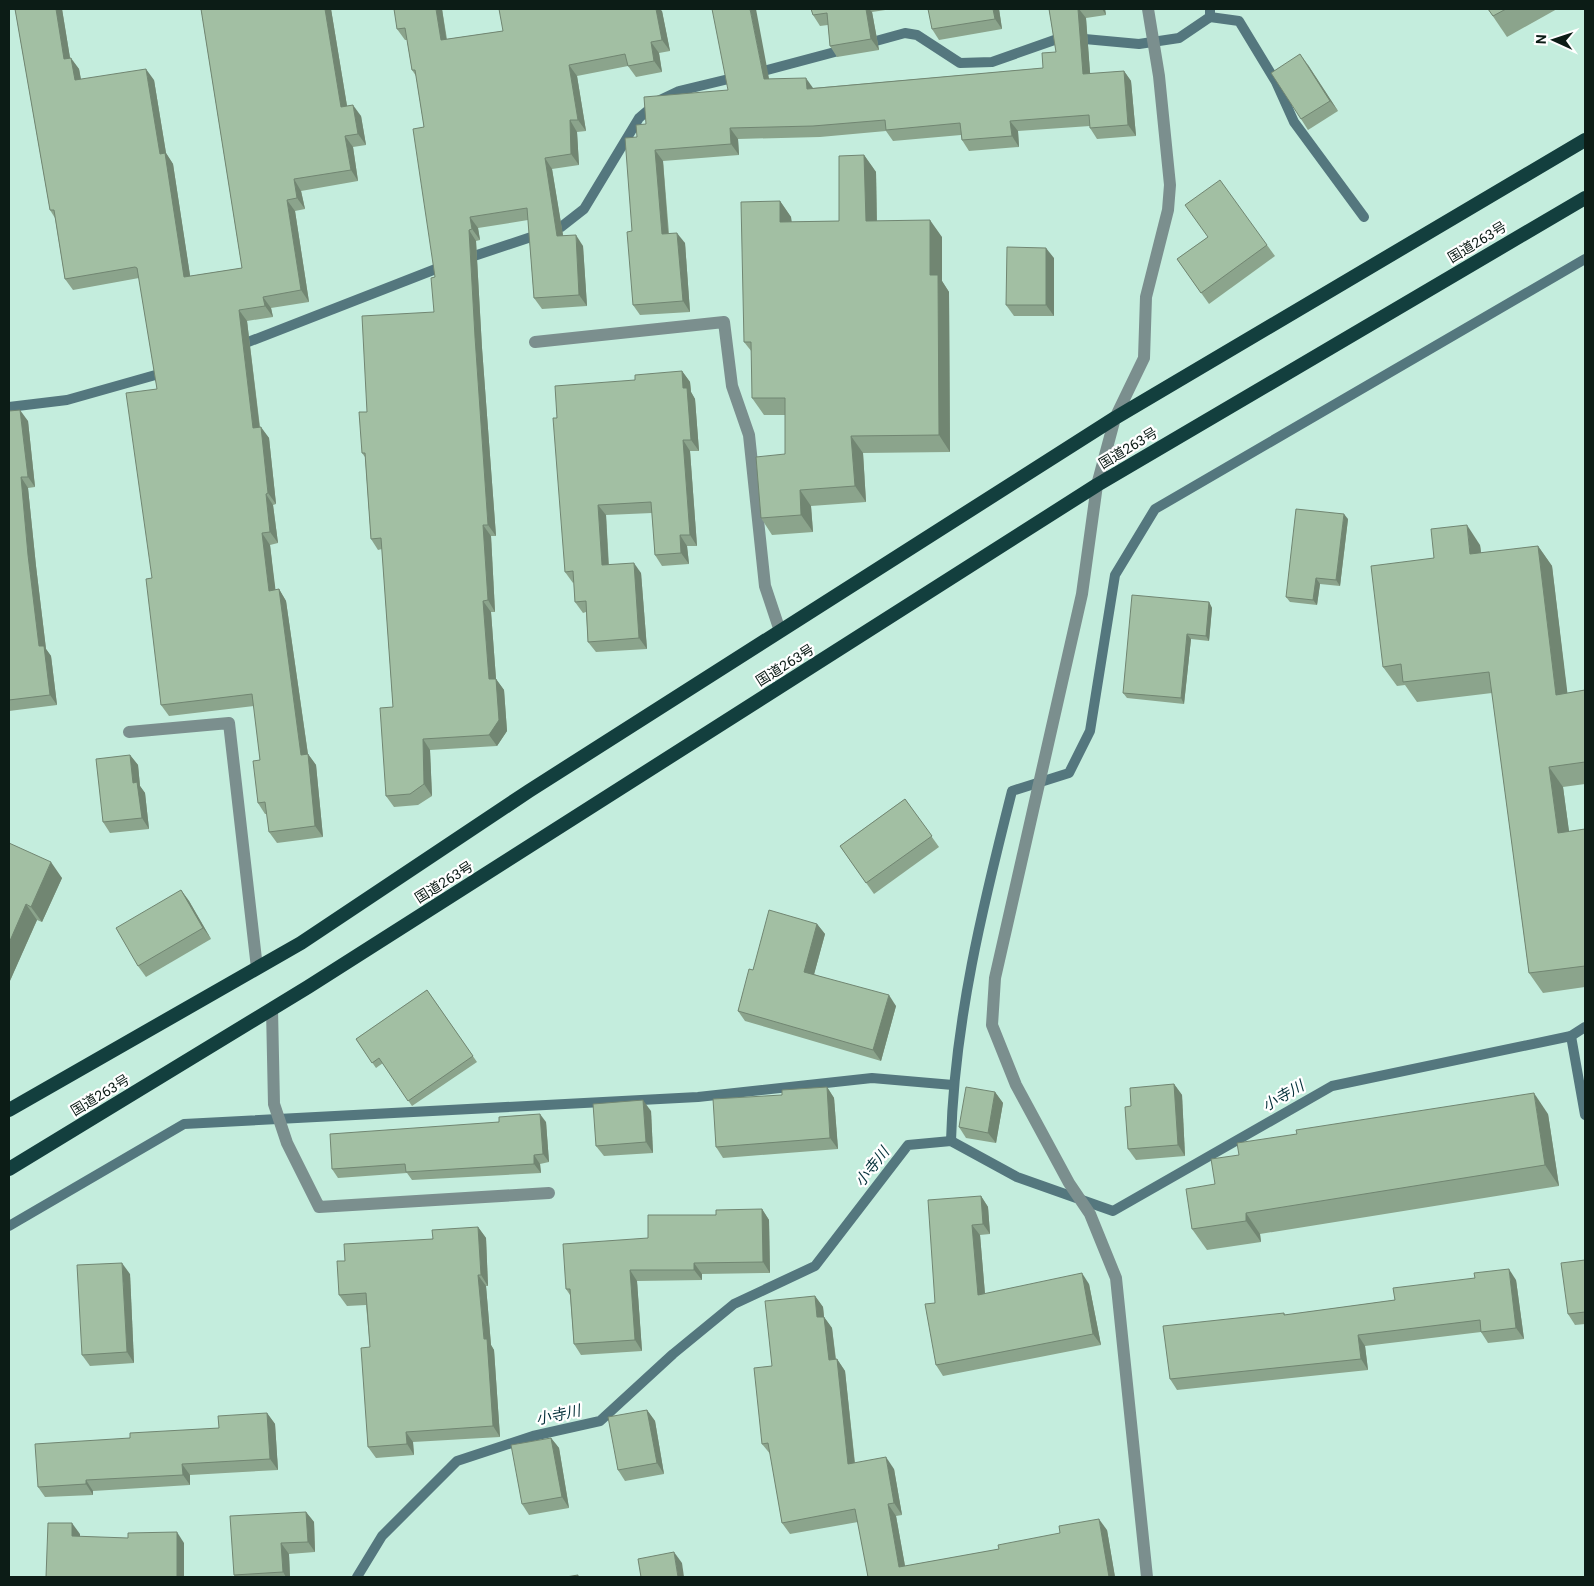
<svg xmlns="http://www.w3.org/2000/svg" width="1594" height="1586" font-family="Roboto,'Noto Sans JP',sans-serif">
<rect width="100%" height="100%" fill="#c4eddd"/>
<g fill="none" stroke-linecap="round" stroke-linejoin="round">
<g stroke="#54777e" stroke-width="10">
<path d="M1210,17L1239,21L1276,82L1294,122L1364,217"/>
<path d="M865,44L905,33L917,35L960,63L992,62L1063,37L1139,44L1179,38L1210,17V9"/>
<path d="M756,73L846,49"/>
<path d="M465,259L561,227L584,209L639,118L660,100L679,91L737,77"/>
<path d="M238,346L446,265"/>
<path d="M9,407L67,400L166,372"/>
<path d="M1571,1036L1585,1115"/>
<path d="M951,1141C954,1023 983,905 1012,791L1069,773L1090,731L1115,575L1155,509L1585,259"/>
<path d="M9,1226L184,1124L698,1097L872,1078L953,1085"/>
<path d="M357,1577L382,1536L457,1461L533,1436L600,1421L673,1354L734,1304L815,1266L908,1145L951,1141L1017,1177L1113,1211L1332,1086L1571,1036L1585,1027"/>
</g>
<g stroke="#7b8f8e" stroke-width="12">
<path d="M535,342L724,322L732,386L749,435L765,586L780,631"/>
<path d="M129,732L229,723L257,968"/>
<path d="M272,1009L274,1104L287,1143L319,1207L549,1193"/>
<path d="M1147,1577L1116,1278L1090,1214L1069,1183L1016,1085L992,1025L995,978L1082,594L1097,485L1115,418L1144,358L1146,297L1168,210L1170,185L1159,76L1148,9"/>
</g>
<g stroke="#133f3e" stroke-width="14">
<path d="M9,1110L301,943L529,791L1115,418L1585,140"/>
<path d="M9,1169L308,987L1097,485L1585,198"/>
</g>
</g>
<g fill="#8ba48c">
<path d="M15,9H62L70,58L79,69L81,79L154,80L166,153L173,164L190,276L242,268L201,9H331L347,106L361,116L366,145L353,147L358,181L301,191L305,209L295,211L309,302L271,308L273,317L247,321L260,427L269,438L276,504L273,505L278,543L270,545L275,590L279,589L286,601L308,754L316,765L323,837L277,843L269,832L267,814H265L258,803L260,760L254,706L169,716L161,705L152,578L157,389L139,278L73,290L65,279L55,218L50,210Z"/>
<path d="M442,9L447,39L503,31L662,11L670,51L659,53L662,72L636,77L628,66L577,76L586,131L577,132L579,165L552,169L563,236L583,246L587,306L542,309L534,298L528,220L478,228L480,240L476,241L482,348L496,536H491L495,612H491L496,679L504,690L507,731L497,746L430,750L432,796L418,805L394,807L386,796L393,707L382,549L378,550L371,539L365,457L362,453L367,412L434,312L435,277L424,127L416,76L412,70L407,40H405L397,29Z"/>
<path d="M811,9H892L872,12L879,50L837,57L830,46L828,25L820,26L813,15Z"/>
<path d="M999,9L1002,29L939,40L932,29Z"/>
<path d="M1049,9H1105L1106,15L1086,18L1090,74L1124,71L1131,81L1136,136L1097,139L1090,128V126L1018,131L1019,147L969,151L962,140L961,135L893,141L886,131L820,137L738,139L739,155L663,161L669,233L685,243L690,312L640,315L633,305L632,231L637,137L646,124L728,90L769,79L813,88L1043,68L1056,52Z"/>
<path d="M1488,9H1557L1507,37Z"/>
<path d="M1308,65L1338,111L1308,130L1301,119Z"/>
<path d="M864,155L876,172L877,221L942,237V281L949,292L950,452L863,453L866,502L811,506L813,532L772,535L761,518L785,454V415H764L752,398V352L744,342L780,201L791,217L792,222L839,221Z"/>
<path d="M1208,237L1267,245L1275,256L1209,304L1177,259Z"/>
<path d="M1054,258V316H1014L1006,305Z"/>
<path d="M682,371L690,382L691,392L695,399L699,451H690L697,546H687L689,564L662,566L655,555L652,513L606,515L609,565L641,573L647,649L596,652L588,642L586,612L583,613L575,602L574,582L573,583L565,572L557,418L635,380Z"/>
<path d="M9,411L28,421L35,487L28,488L36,566L46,649L51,656L57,705L9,711Z"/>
<path d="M1348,519L1340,586L1320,584L1317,605L1290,602L1286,597Z"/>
<path d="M1480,545L1481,553L1538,546L1552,566L1567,693L1585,690V784L1563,787L1569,832L1585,829V987L1543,993L1529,973L1492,693L1417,702L1405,685L1397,686L1383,667L1434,558Z"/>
<path d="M1209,602L1212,608L1209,641L1191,639L1184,704L1127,698L1123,693Z"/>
<path d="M130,755L138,765L140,786L145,793L149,829L110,833L103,822Z"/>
<path d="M905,799L939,847L874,894L840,846Z"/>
<path d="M9,843L62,878L42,922L37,920L9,983Z"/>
<path d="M181,890L189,901L211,939L146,977L138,966Z"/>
<path d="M817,924L825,934L814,974L896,1006L881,1061L745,1021L738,1011L753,970Z"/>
<path d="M427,990L477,1062L412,1106L383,1063L376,1068L356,1039Z"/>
<path d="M1174,1084L1182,1095L1185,1156L1136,1160L1128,1149L1131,1106Z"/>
<path d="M827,1087L834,1098L838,1149L723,1158L716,1147L782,1095Z"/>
<path d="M995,1092L1003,1103L996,1143L966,1138L959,1127Z"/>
<path d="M651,1111L653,1153L604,1156L596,1146Z"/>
<path d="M1548,1114L1559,1186L1260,1234L1261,1242L1207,1250L1192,1229L1215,1184Z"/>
<path d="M499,1122H546L549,1162L540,1164L541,1173L412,1180L407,1173L338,1178L332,1169Z"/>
<path d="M981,1196L988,1207L990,1234L980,1235L985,1294L1089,1284L1101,1345L943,1376L936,1365L935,1303Z"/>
<path d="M762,1209L769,1220L770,1273L702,1274V1280L637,1281L642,1351L581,1355L574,1344L570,1295L566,1289L648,1238L716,1215Z"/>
<path d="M478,1227L486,1238L488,1286H486L491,1345L494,1350L500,1437L413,1442L414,1455L376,1458L368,1447L370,1347L366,1305L347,1306L339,1295L345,1261Z"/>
<path d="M1585,1260V1324L1575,1325L1568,1314Z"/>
<path d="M130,1274L134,1363L90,1366L82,1355Z"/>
<path d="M1516,1280L1524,1339L1488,1343L1481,1332L1365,1346L1368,1370L1177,1390L1170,1379L1284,1313L1285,1315L1395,1300Z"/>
<path d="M815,1296L823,1307L824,1317L832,1328L836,1359H837L845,1371L855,1463L894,1469L902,1515L896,1516L905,1566L1107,1530L1115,1577H868L858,1522L790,1534L782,1523L771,1455L762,1444L772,1366Z"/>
<path d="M647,1410L655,1421L664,1474L625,1481L618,1470Z"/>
<path d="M267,1413L275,1424L278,1470L190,1475V1485L93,1491V1495L45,1497L38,1487L130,1438L219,1428Z"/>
<path d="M551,1438L559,1448L569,1508L529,1515L522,1504Z"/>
<path d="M306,1512L314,1522L315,1552L289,1554L290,1577H235L234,1575Z"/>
</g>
<g fill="#718672">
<path d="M56,9H62L72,70L64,59Z"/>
<path d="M325,9H331L349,118L341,107Z"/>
<path d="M436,9H442L448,51L441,40Z"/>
<path d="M656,9H660L662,11L670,51L662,40Z"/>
<path d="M750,9H756L771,89L764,79Z"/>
<path d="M866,9H869L872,12L879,50L871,39Z"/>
<path d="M993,9H999L1002,29L995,19Z"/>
<path d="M1078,9H1079L1086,18L1091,85L1083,74Z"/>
<path d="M1102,9H1105L1106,15Z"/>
<path d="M651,42L659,53L662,72L654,61Z"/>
<path d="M1300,54L1308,65L1338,111L1330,101Z"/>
<path d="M71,58L79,69L83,91L75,80Z"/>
<path d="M569,65L577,76L586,131L578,120Z"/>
<path d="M146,69L154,80L166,153L173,164L192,288L184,277L160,154Z"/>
<path d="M1124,71L1131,81L1136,136L1128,125Z"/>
<path d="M806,78L813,88L807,89Z"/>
<path d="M353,105L361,116L366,145L358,134Z"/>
<path d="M570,120L577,132L579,165L571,154Z"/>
<path d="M1010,121L1018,131L1019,147L1012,136Z"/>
<path d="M730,128L738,139L739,155L731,144Z"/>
<path d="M345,136L353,147L358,181L351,170Z"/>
<path d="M655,150L663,161L669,245L662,234Z"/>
<path d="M864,155L876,172L877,238L866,221Z"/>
<path d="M545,158L552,169L565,247L557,236Z"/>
<path d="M294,179L301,191L305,209L297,198Z"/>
<path d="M287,200L295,211L309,302L301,290Z"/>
<path d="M780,201L791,217L792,238L780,222Z"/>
<path d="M470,217L478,228L480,240L472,229Z"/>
<path d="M930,220L942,237V281L949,292L950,452L939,435L930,275Z"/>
<path d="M469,230L476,241L482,348L496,536L488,525L475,337Z"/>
<path d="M677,233L685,243L690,312L683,301Z"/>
<path d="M576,235L583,246L587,306L579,295Z"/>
<path d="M1046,248L1054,258V316L1046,305Z"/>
<path d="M263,297L271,308L273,317L265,306Z"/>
<path d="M239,310L247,321L261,439L253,428Z"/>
<path d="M682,371L690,382L691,392L695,399L699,451L691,440L683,388Z"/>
<path d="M20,410L28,421L35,487L28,477Z"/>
<path d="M261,427L269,438L276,504L268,493Z"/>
<path d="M851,436L863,453L866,502L855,486Z"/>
<path d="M683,440L690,451L697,546L690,535Z"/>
<path d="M21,477L28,488L36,566L46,649L51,656L57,705L50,695L39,646L28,555Z"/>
<path d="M800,490L811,506L813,532L801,515Z"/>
<path d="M266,494L273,505L278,543L270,532Z"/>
<path d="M598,505L606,515L609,576L602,565Z"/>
<path d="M1344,514L1348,519L1340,586L1336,580Z"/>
<path d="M483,525L491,536L495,612L488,600Z"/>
<path d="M1467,525L1480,545L1484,574L1470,554Z"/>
<path d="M262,533L270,545L277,602L269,591Z"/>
<path d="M680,535L687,546L689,564L681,553Z"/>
<path d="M1538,546L1552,566L1570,714L1556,695Z"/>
<path d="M634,563L641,573L647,649L639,638Z"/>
<path d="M1316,578L1320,584L1317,605L1313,600Z"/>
<path d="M279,589L286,601L309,762L308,754L316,765L323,837L315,826L301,755Z"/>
<path d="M483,601L491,612L496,679L504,690L507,731L497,746L489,735V679Z"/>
<path d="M1209,602L1212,608L1209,641L1206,636Z"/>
<path d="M1187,634L1191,639L1184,704L1181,698Z"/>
<path d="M423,739L430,750L432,796L424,784Z"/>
<path d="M130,755L138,765L140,786L145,793L149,829L142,818L133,783Z"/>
<path d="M1549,767L1563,787L1572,853L1558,833Z"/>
<path d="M51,862L62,878L42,922L31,907Z"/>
<path d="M181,890L189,901L211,939L203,928Z"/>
<path d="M26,904L37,920L9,983V943Z"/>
<path d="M817,924L825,934L812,982L804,972Z"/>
<path d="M889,995L896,1006L881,1061L873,1050Z"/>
<path d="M1174,1084L1182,1095L1185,1156L1178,1145Z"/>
<path d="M827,1087L834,1098L838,1149L830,1138Z"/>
<path d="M995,1092L1003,1103L996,1143L988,1133Z"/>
<path d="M1534,1093L1548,1114L1559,1186L1545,1165Z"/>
<path d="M643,1100L651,1111L653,1153L646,1142Z"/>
<path d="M540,1114L546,1122L549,1162L543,1154Z"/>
<path d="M534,1155L540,1164L541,1173L534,1164Z"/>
<path d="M981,1196L988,1207L990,1234L983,1224Z"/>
<path d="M762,1209L769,1220L770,1273L763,1262Z"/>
<path d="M1246,1213L1260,1234L1261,1242L1246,1221Z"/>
<path d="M972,1225L980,1235L986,1306L978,1295Z"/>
<path d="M478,1227L486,1238L488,1286L481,1275Z"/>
<path d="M122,1263L130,1274L134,1363L127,1352Z"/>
<path d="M694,1263L702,1274V1280L694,1270Z"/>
<path d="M1509,1269L1516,1280L1524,1339L1516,1328Z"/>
<path d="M630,1270L637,1281L642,1351L635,1340Z"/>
<path d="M1082,1273L1089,1284L1101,1345L1093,1334Z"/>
<path d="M478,1275L486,1286L491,1345L494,1350L500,1437L493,1426Z"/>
<path d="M815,1296L823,1307L824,1317L832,1328L837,1372L829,1360L817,1317Z"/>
<path d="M1358,1335L1365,1346L1368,1370L1361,1359Z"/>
<path d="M837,1359L845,1371L856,1476L848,1464Z"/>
<path d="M647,1410L655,1421L664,1474L657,1463Z"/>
<path d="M267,1413L275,1424L278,1470L270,1459Z"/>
<path d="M406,1432L413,1442L414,1455L407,1444Z"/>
<path d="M551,1438L559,1448L569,1508L562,1497Z"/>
<path d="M886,1457L894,1469L902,1515L894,1503Z"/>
<path d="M182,1464L190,1475V1485L183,1475Z"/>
<path d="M86,1480L93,1491V1495L86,1484Z"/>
<path d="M888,1504L896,1516L907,1577L899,1567Z"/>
<path d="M306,1512L314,1522L315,1552L308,1542Z"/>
<path d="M1099,1519L1107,1530L1115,1577H1109Z"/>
<path d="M72,1523L80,1534V1547L72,1536Z"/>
<path d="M177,1532L184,1543V1577H177Z"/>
<path d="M281,1543L289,1554L290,1577H286L283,1572Z"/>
<path d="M674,1552L682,1563L684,1577H678Z"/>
</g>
<g fill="#a2bfa3" stroke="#718672">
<path d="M15,9H56L64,59L71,58L75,80L146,69L160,154L165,153L184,277L242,268L201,9H325L341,107L353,105L358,134L345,136L351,170L294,179L297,198L287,200L301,290L263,297L265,306L239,310L253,428L261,427L268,493L266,494L270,532L262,533L269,591L279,589L301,755L308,754L315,826L269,832L265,802L258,803L253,761L260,760L252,694L161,705L146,579L152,578L126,393L157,389L137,268L135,267L65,279L54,210H50Z"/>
<path d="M394,9H436L441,40L503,31L499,9H656L662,40L651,42L654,61L628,66L625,54L569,65L578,120H570L571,154L545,158L557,236L576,235L579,295L534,298L527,208L470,217L472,229L469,230L475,337L488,525H483L488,600L483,601L489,679H496L499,720L489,735L423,739L424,784L410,794L386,796L380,708L393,707L381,538L371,539L365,453H362L359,412H367L362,316L434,312L431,278L435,277L413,129L424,127L415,70H412L405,28L397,29Z"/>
<path d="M712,9H750L764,79L806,78L807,89L1043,68L1042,53L1056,52L1049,9H1078L1083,74L1124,71L1128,125L1090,128L1089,115L1010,121L1012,136L962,140L960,123L886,130L885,120L813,126L730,128L731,144L655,150L662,234L677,233L683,301L633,305L627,232L632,231L625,138L637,137L636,125L646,124L644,97L728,90Z"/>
<path d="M811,9H866L871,39L830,46L827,13L813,15Z"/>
<path d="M928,9H993L995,19L932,29Z"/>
<path d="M1488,9H1506L1493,16Z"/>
<path d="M1300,54L1330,101L1301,119L1271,73Z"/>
<path d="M864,155L866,221L930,220V275H938L939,435L851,436L855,486L800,490L801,515L761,518L756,457L785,454V398H752L751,342H744L741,202L780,201V222L839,221V156Z"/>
<path d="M1220,180L1267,245L1201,293L1177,259L1208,237L1185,205Z"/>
<path d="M1007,247L1046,248V305H1006Z"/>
<path d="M682,371L683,388H687L691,440H683L690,535H680L681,553L655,555L651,502L598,505L602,565L634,563L639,638L588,642L586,601L575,602L573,571L565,572L553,418H557L555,386L635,380V375Z"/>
<path d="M20,410L28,477H21L28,555L39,646H44L50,695L9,700V411Z"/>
<path d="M1296,509L1344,514L1336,580L1316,578L1313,600L1286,597Z"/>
<path d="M1467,525L1470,554L1538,546L1556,695L1585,690V762L1549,767L1558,833L1585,829V966L1529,973L1489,672L1403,682L1401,664L1383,667L1371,566L1434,558L1431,529Z"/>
<path d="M1132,595L1209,602L1206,636L1187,634L1181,698L1123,693Z"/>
<path d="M130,755L133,783L137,782L142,818L103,822L96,759Z"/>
<path d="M905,799L932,836L866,883L840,846Z"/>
<path d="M9,843L51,862L31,907L26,904L9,943Z"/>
<path d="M181,890L203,928L138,966L116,928Z"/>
<path d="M769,910L817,924L804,972L889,995L873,1050L738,1011L749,969L753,970Z"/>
<path d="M427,990L473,1056L408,1101L379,1058L372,1063L356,1039Z"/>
<path d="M1174,1084L1178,1145L1128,1149L1125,1107L1131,1106L1130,1088Z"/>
<path d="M827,1087L830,1138L716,1147L713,1099L782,1095V1090Z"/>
<path d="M966,1087L995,1092L988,1133L959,1127Z"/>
<path d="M1534,1093L1545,1165L1246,1213V1221L1192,1229L1186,1189L1215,1184L1211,1159L1239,1155L1237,1143L1297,1134L1296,1130Z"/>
<path d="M643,1100L646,1142L596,1146L593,1104Z"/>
<path d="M540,1114L543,1154L534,1155V1164L406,1172L405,1164L332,1169L330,1134L499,1122V1117Z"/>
<path d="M981,1196L983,1224L972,1225L978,1295L1082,1273L1093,1334L936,1365L925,1304L935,1303L928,1200Z"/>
<path d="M762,1209L763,1262L694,1263V1270H630L635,1340L574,1344L570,1289H566L563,1244L648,1238V1215H716V1210Z"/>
<path d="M478,1227L481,1275H478L484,1339H487L493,1426L406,1432L407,1444L368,1447L361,1348L370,1347L366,1293L339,1295L337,1261H345L344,1244L433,1239L432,1230Z"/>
<path d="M1585,1260V1312L1568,1314L1561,1263Z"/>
<path d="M122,1263L127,1352L82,1355L77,1265Z"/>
<path d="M1509,1269L1516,1328L1481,1332L1480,1320L1358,1335L1361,1359L1170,1379L1163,1326L1284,1313V1315L1395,1300L1393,1288L1475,1278L1474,1273Z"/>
<path d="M815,1296L817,1317H824L829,1360L837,1359L848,1464L886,1457L894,1503L888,1504L899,1567L999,1549L998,1545L1060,1533L1059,1526L1099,1519L1109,1577H868L855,1509L782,1523L768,1443L762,1444L754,1368L772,1366L765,1301Z"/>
<path d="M647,1410L657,1463L618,1470L608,1417Z"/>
<path d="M267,1413L270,1459L182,1464L183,1475L86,1480V1484L38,1487L35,1444L130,1438V1433L219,1428L218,1416Z"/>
<path d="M551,1438L562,1497L522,1504L511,1445Z"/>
<path d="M306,1512L308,1542L281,1543L283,1572L234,1575L230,1516Z"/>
<path d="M48,1523H72V1536L128,1538V1533L177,1532V1577H46Z"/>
<path d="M674,1552L678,1577H641L638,1559Z"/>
<path d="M578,1575V1577H566Z"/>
</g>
<g text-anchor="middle" stroke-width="4.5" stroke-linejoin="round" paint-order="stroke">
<g font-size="14" fill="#0c1c16" stroke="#fff">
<text transform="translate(1477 242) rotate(-31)" y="5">国道263号</text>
<text transform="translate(1128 448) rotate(-31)" y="5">国道263号</text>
<text transform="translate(785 665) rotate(-32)" y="5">国道263号</text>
<text transform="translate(444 882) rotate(-32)" y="5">国道263号</text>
<text transform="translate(100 1095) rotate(-31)" y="5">国道263号</text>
</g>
<g font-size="15" font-style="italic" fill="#05313a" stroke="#fff">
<text transform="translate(1283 1096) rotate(-30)" y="5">小寺川</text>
<text transform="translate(872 1167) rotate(-52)" y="5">小寺川</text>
<text transform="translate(558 1415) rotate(-12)" y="5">小寺川</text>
</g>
</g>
<rect width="1594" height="1586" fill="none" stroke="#0c1c16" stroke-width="20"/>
<g transform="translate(1554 40) rotate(273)" stroke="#ffffff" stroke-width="4" paint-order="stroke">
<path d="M0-4L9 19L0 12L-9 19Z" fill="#0c1c16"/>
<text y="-8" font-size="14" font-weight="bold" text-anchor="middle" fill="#0c1c16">N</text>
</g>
</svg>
